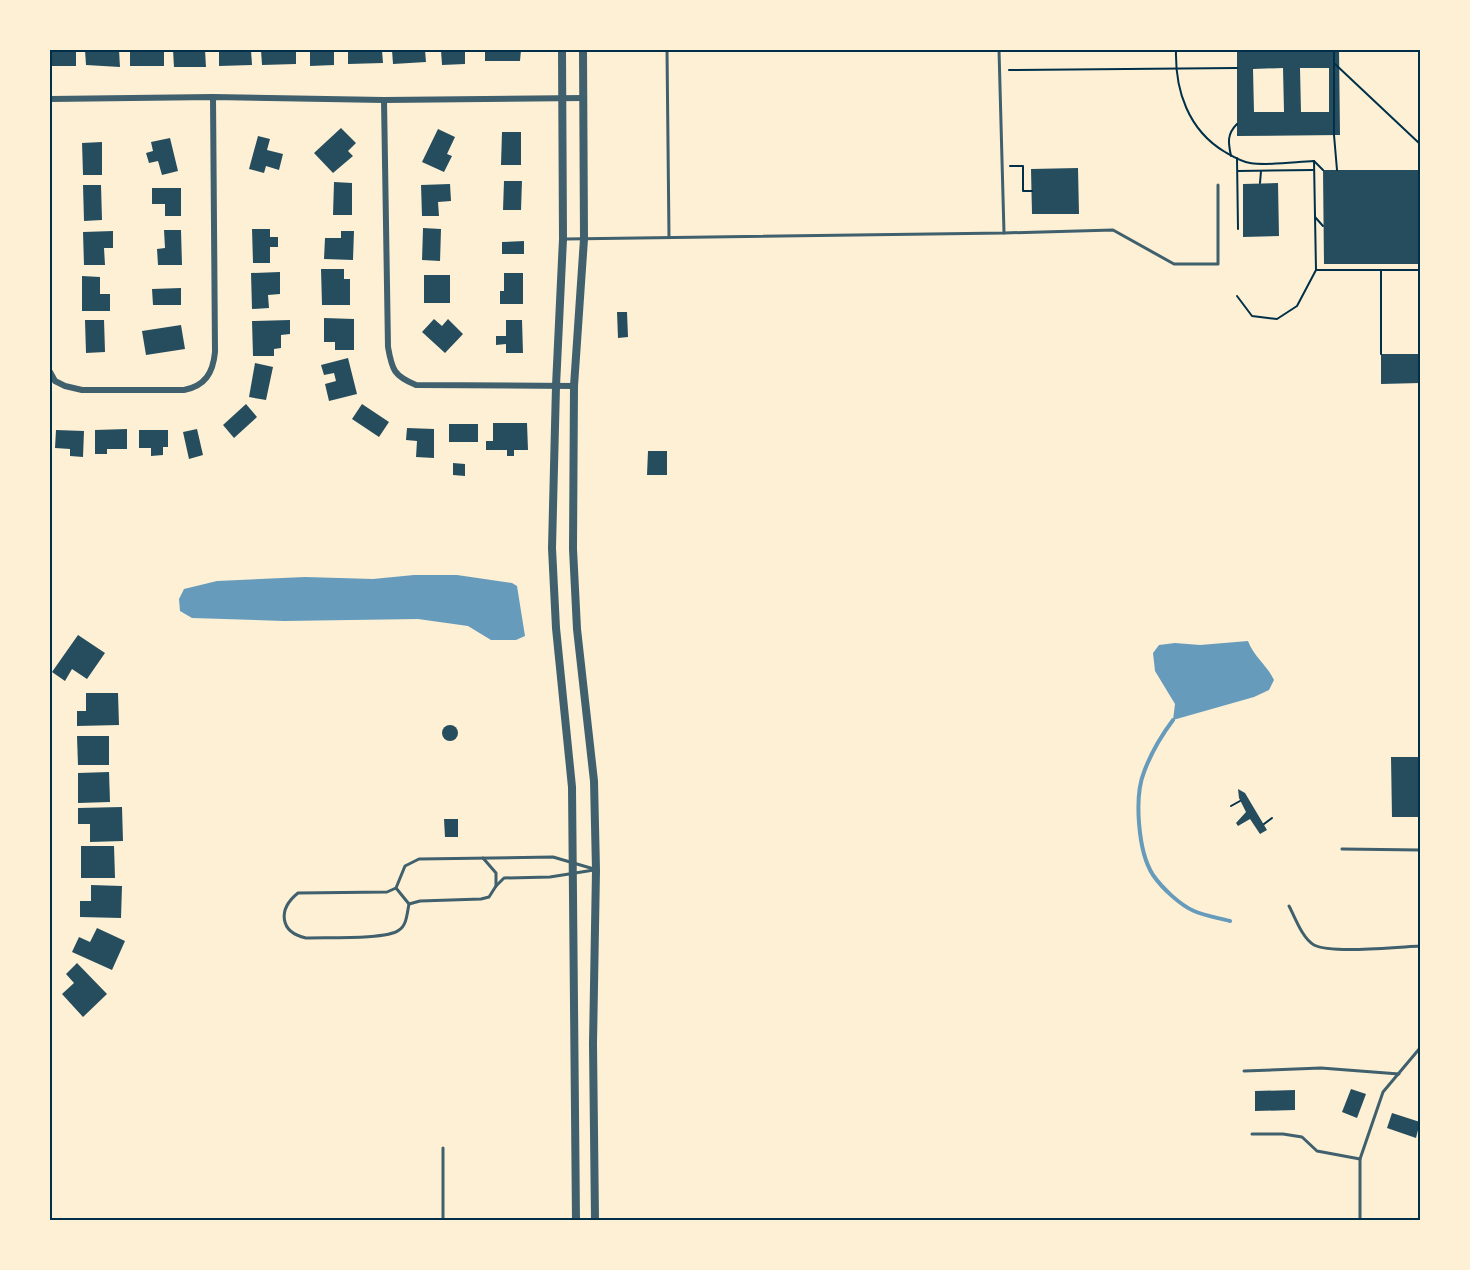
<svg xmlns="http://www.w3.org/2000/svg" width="1470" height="1270" font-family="'Fira Sans Condensed',sans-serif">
<rect width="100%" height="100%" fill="#fdf0d5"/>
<g fill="#669bbc">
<path d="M414,575H457L512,583L517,586L525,636L516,640H491L468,626L418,619L284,621L192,618L180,611L179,599L184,589L217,581L305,577L373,579Z"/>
<path d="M1248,641C1254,657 1267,665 1274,680L1269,690L1254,697L1173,720L1175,704L1155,671L1153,653L1159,645L1175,643L1200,645Z"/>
</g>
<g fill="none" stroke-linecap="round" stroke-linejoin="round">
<path stroke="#669bbc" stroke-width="4" d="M1173,720C1161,736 1151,753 1144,772C1134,797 1138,852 1153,875C1162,888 1180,905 1194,911C1205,916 1219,918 1230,921"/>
</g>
<g fill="#264d5e" fill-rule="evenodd">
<rect x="50" y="50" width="26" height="16"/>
<path d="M85,50H119L120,67L86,65Z"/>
<rect x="130" y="50" width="34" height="16"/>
<path d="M173,50H205L206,67H174Z"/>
<path d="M219,50H251L252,65L219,66Z"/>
<path d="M261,50H296V64L262,65Z"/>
<path d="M310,50H334V65L310,66Z"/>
<path d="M348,50H382L383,63L348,64Z"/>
<path d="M392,50H425L426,62L393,64Z"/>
<path d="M441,50H465V64L442,65Z"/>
<path d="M485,50H521L520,61H485Z"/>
<path d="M1237,50H1339L1340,135L1237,136ZM1283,68L1284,112H1254L1253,69ZM1300,68H1329V112H1301Z"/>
<path d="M341,128L356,143L348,151L353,156L333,173L314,153Z"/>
<path d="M438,129L455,137L447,154L452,156L444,172L422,162Z"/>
<path d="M502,132H521V165H501Z"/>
<path d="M258,136L270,139L267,150L283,154L279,170L266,166L264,173L249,169Z"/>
<path d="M170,138L178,171L162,175L158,161L149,163L146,153L153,151L151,142Z"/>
<path d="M102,142V175H83L82,143Z"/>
<path d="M1078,168L1079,214H1032L1031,169Z"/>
<path d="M1323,170H1420V264H1324Z"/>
<path d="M504,181H522L521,210H503Z"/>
<path d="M334,182L352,183V215H333Z"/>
<path d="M1278,183L1279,236L1243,237V184Z"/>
<path d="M450,184L451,201L438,202L439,216H422L421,185Z"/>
<path d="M83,185H101L102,220L84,221Z"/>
<path d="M152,188H181V216H165V204H152Z"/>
<path d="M423,228L441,229L440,261L422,260Z"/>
<path d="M252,229H270V237H278V247H270V263H253Z"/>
<path d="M164,230H181L182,265H158L157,249L165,248Z"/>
<path d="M113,231V248H104L105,265H84L83,232Z"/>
<path d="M341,231H354L353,260L324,259L325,238H341Z"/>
<path d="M524,241V254H502V242Z"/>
<path d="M321,269H344V279H350V305H322Z"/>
<path d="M280,272V294L268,295L269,308L252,309L251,273Z"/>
<path d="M504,273H523V304H500V291H504Z"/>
<rect x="424" y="275" width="26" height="28"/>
<path d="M82,276L100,277V294H110V311H82Z"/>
<path d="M181,288V305H153L152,289Z"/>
<path d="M617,312H627L628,337L618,338Z"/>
<path d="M324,318L354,319V350H335V342H324Z"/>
<path d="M434,319L442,326L448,319L463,334L445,353L422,332Z"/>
<path d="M85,320H104L105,352L86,353Z"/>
<path d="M290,320V334L281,335V348L274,349V356H253L252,321Z"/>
<path d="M506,320H522L523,353H506V344L496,345V336H506Z"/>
<path d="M181,325L185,349L146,355L142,331Z"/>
<path d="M1381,354H1420V383L1381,384Z"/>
<path d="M348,358L357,394L329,401L325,384L336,381L334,373L324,375L321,365Z"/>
<path d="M255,363L273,367L266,400L249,397Z"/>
<path d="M246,404L257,417L234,438L223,425Z"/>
<path d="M362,404L389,422L379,437L352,419Z"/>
<path d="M493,423H527L528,450H514V456H507V450H486V441H493Z"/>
<rect x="449" y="424" width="29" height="18"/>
<path d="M407,428L434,429V458L416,457L417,441L406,440Z"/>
<path d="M127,429V449H107V454H95V430Z"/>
<path d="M197,429L203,455L189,459L183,432Z"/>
<path d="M56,430L84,431L83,457L70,456V449L55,448Z"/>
<path d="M139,430H168V447H163V455L151,456V448H139Z"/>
<path d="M648,451H667V475H647Z"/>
<path d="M453,463L465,464V476L453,475Z"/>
<path d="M78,635L105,653L87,679L72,669L65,681L52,672Z"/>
<path d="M86,693H118L119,725L77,726V711H86Z"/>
<circle cx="450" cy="733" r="8"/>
<path d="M77,736H109V765H78Z"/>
<path d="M1391,757H1420V817H1392Z"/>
<path d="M109,772L110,802L78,803V773Z"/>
<path d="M1238,789L1245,793L1267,830L1260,834L1250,819L1238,826L1236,823L1246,812L1239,798Z"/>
<path d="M122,807L123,841L90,842V824H78V808Z"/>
<path d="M444,819H458V837H445Z"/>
<path d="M81,846H114L115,878H81Z"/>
<path d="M91,885L122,886L121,918L80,917V901H91Z"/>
<path d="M97,928L125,941L112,970L72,952L79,937L90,942Z"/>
<path d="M77,963L107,994L83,1017L62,994L74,983L66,974Z"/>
<path d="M1351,1089L1366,1094L1357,1118L1342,1112Z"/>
<path d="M1295,1090V1110L1255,1111V1091Z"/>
<path d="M1392,1113L1420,1122L1416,1138L1387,1128Z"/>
</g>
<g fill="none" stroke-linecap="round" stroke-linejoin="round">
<g stroke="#003049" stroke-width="2">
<path d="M1176,50C1175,90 1188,130 1225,152C1232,156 1242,162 1250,163C1270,166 1294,162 1314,161L1323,170"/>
<path d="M1334,50V135L1337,170"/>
<path d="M1335,64L1420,144"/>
<path d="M1009,70L1237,68"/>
<path d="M1231,156C1228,142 1227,134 1237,124"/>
<path d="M1237,158L1238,229"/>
<path d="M1010,166H1023V191H1032"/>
<path d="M1238,171L1313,170"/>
<path d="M1260,183L1261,171"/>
<path d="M1315,217L1323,226"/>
<path d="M1316,270H1420"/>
<path d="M1237,296L1252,316L1277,319L1297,306L1316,270L1314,161"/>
<path d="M1381,354V270"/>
<path d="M1231,806L1240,801"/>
<path d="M1264,824L1272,818"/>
</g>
<g stroke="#3f606c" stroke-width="3">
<path d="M667,50L669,237"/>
<path d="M1004,233L1113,230L1174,264H1218V185"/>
<path d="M566,239L1004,233L999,50"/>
<path d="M1342,849L1420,850"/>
<path d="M483,858L496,873V886"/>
<path d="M396,888L409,904C407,913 407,925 399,930C387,940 324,937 306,938C279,932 278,909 298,893L387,892Z"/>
<path d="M396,888L405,866L419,859L553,857L594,869"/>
<path d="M409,904L420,901L481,899L489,897L496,886L504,878L550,877L594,870"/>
<path d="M1289,906C1295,917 1302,938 1314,945C1331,954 1399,947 1420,946"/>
<path d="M1244,1071L1321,1068L1399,1074"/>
<path d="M1252,1134H1283L1302,1137L1317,1151L1360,1159"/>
<path d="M443,1148V1220"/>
<path d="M1360,1220V1159L1383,1092L1420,1048"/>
</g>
<g stroke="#3f606c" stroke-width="6">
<path d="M50,99L213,97L384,100L583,98"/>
<path d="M384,100L388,347C392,370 394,376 416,385L574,386"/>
<path d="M50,372L55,381L65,386L82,390H184C205,386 213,373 215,352L213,97"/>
</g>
<g stroke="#3f606c" stroke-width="8">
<path d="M562,50L563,239L556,386L552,548L556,628L572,787L576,1220"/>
<path d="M583,50L584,239L574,386L573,549L577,629L594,781L596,870L593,1044L595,1220"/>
</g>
</g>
<rect width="1470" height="1270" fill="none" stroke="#fdf0d5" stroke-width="102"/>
<rect x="51" y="51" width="1368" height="1168" fill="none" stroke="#003049" stroke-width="2"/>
</svg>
